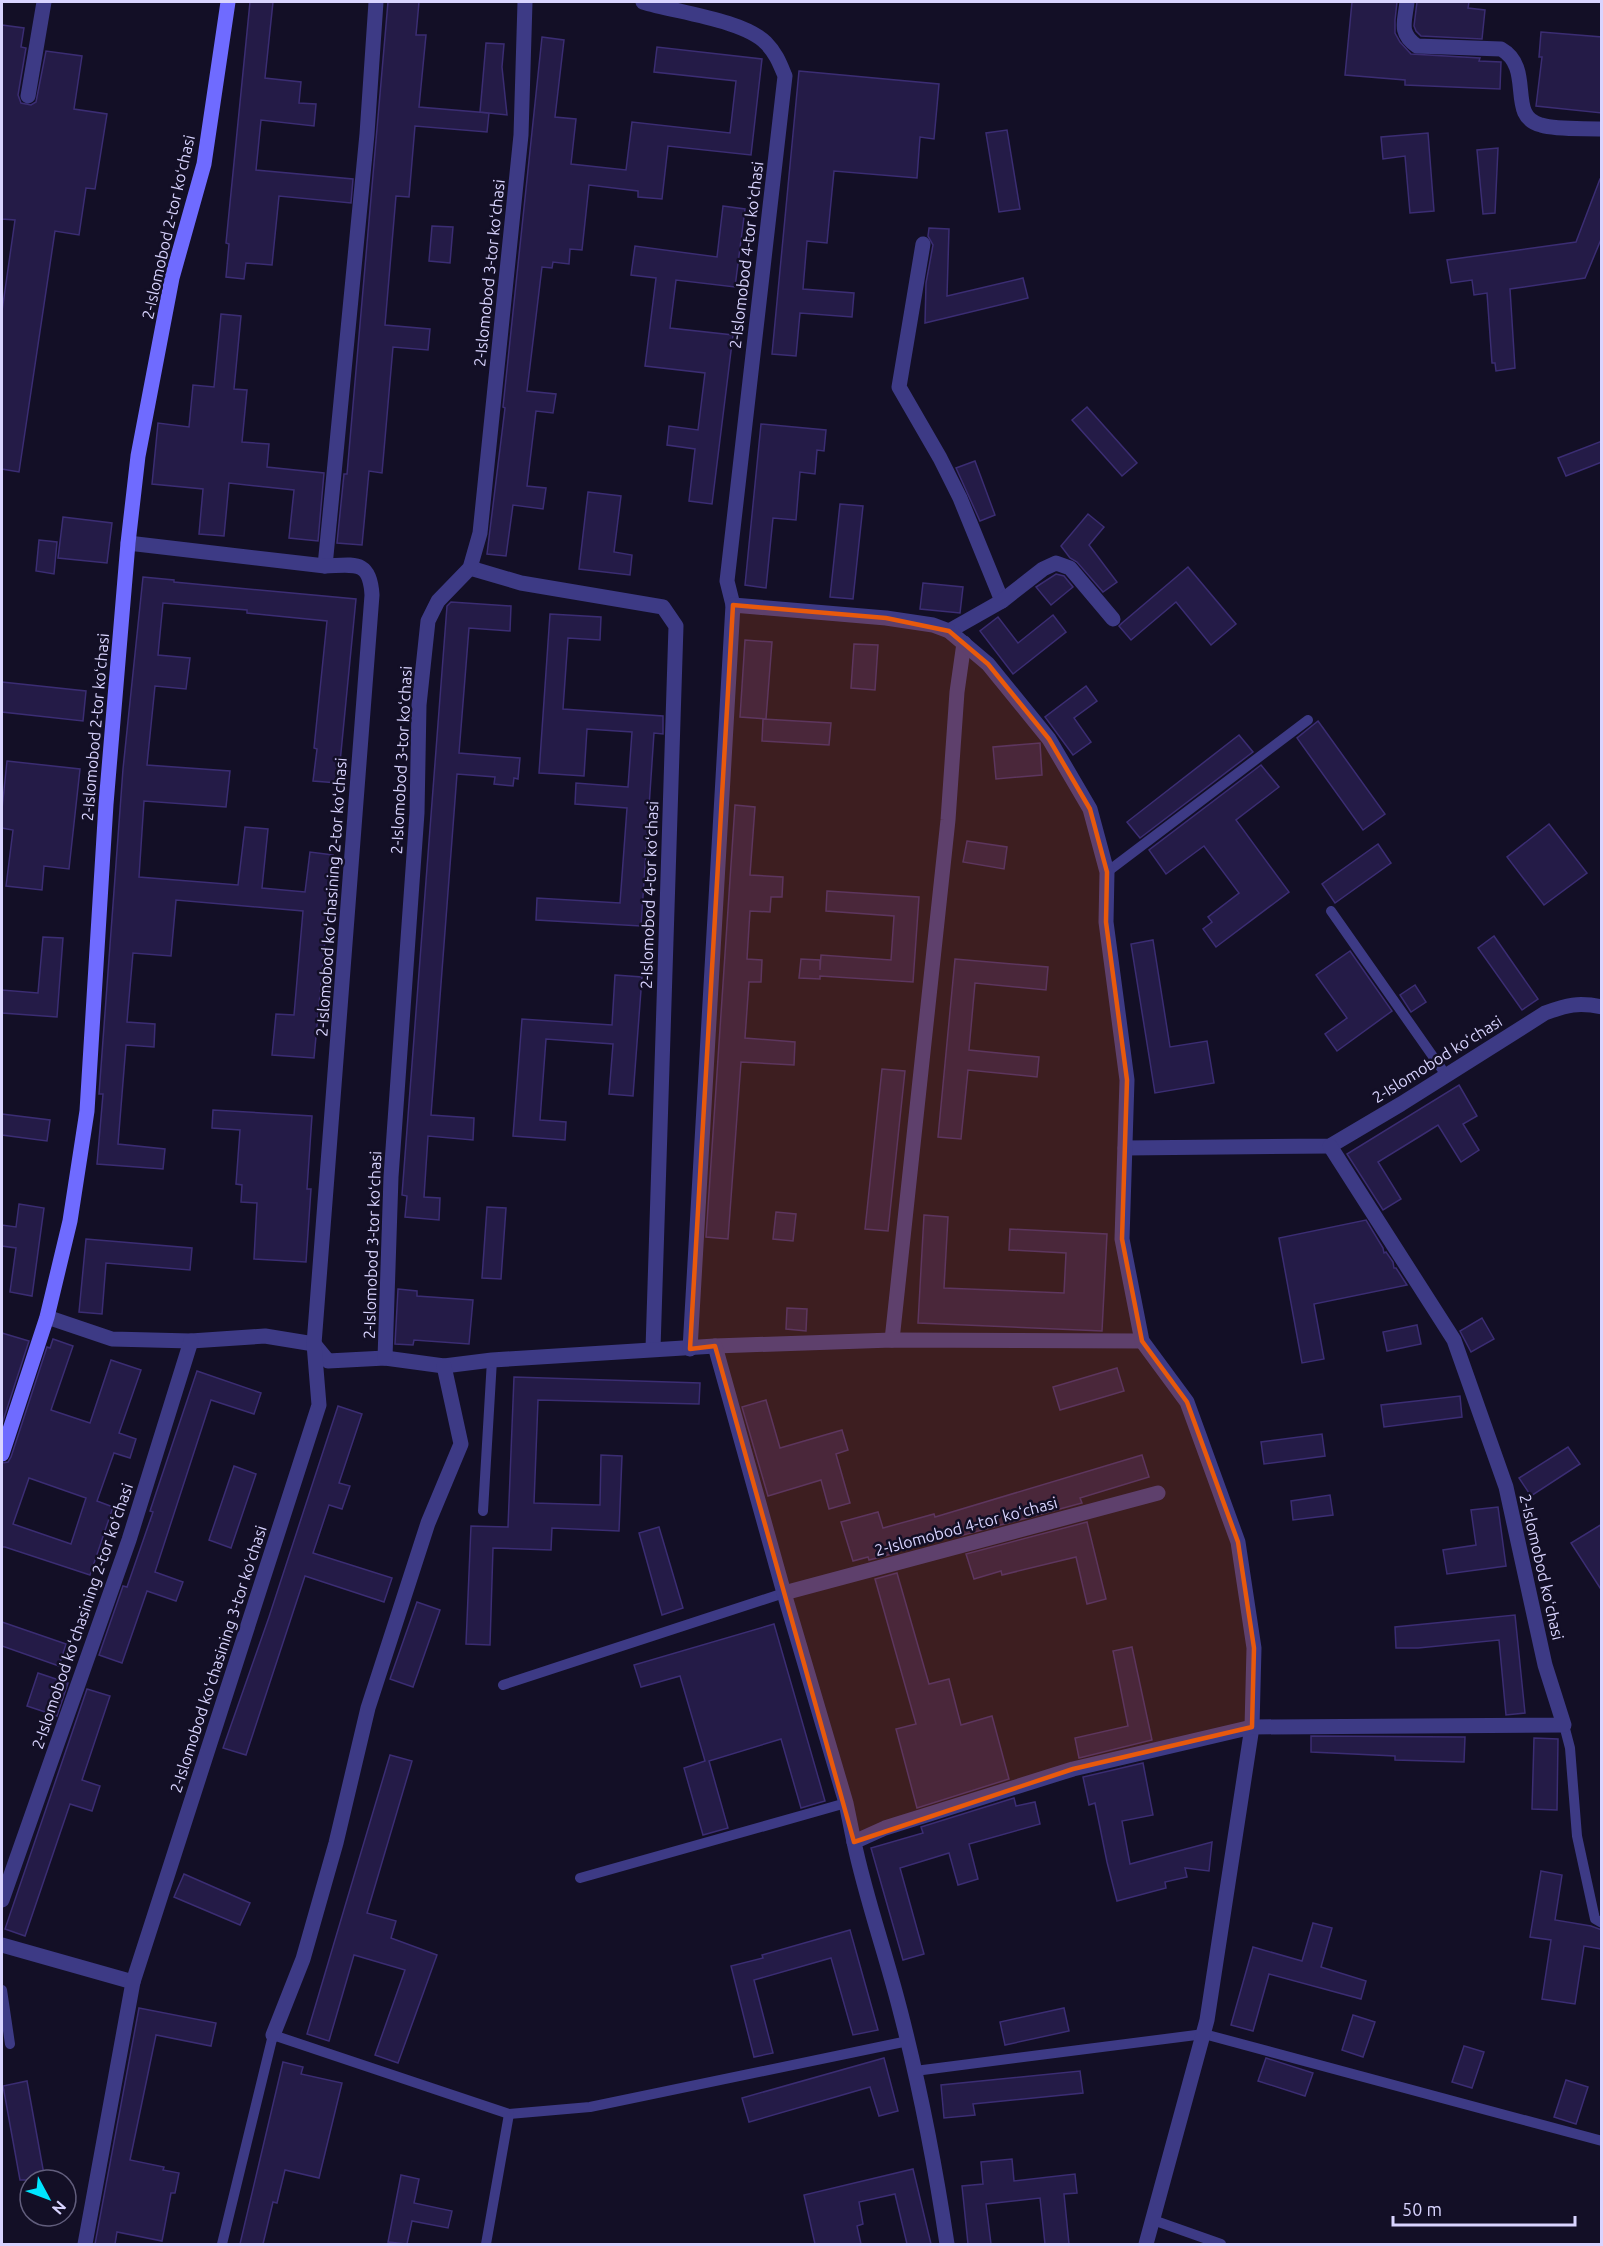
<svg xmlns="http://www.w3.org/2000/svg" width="1603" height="2246" font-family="Ubuntu,sans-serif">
<rect width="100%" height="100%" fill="#130f26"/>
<g fill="#241b47" stroke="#3b2d73" stroke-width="1.5" fill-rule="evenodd">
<path d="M250,2H273L265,78L301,82L299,103L316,104L314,126L261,120L256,170L353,179L351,203L279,196L272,265L246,263L244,279L226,277L229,244L226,243Z"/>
<path d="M388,2H419L416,35H426L419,107L489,113L487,132L415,126L409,197L396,196L385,325L430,329L428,350L393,347L382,473L369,471L362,545L337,543L344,474H347Z"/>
<path d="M1352,2H1397L1395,20V33L1400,42L1411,54L1480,58L1479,61L1501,62L1500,89L1405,85V80L1345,75Z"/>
<path d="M1417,2H1469L1468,8L1485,10L1482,39L1421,36L1416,31L1414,26Z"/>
<path d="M2,25L24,28L21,47L26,48L18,95L21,103L31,105L36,102L46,51L82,56L74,109L107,114L95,189L86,188L79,235L55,231L19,472L2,469V311L15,220L2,219Z"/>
<path d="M1541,32L1602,37V113L1536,106L1542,57H1539Z"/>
<path d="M542,37L564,40L555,117L576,119L571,164L626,170L632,122L730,133L736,81L654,72L657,47L762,59L751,155L668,146L662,199L638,197V191L589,185L582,250L570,249L569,264L553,262L552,268L542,267L527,391L556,394L553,413L536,411L527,486L546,488L543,509L513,505L506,556L487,554L505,408L503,407Z"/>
<path d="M486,43L504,44L502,67L507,115L480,112Z"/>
<path d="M799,71L939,84L934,139L920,137L917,178L834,171L827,243L807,241L803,289L854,293L852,317L800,313L796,356L772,354Z"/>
<path d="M1007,130L1020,209L999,212L986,133Z"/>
<path d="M1428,133L1434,211L1410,213L1405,156L1383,159L1381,137Z"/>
<path d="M1498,148L1495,213L1483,214L1477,150Z"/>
<path d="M1600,179H1602V237L1585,278L1510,289L1515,368L1496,371L1495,363H1492L1487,293L1474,295L1472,280L1451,283L1447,260L1576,242Z"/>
<path d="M723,206L745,209L735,287L676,280L670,328L733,335L712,504L689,501L695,449L667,445L669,426L698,430L705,373L645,366L656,278L631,275L635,246L717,257Z"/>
<path d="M432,226L453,227L450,263L429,261Z"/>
<path d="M929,228L949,229L947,296L1023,278L1028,298L925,323L926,283L933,245L928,236Z"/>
<path d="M221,314L241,316L234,389L247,390L242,442L269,444L267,467L324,473L318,541L289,538L294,490L229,483L224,536L199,534L203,489L152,484L158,423L189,427L193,385L214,387Z"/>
<path d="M1087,407L1137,463L1122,476L1072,420Z"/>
<path d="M761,424L826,430L824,451L817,450L815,474L800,472L796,520L773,518L766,588L745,585Z"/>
<path d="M1602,441V462L1566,476L1558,458Z"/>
<path d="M975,461L995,515L980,521L956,468Z"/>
<path d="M588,492L621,496L614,552L632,555L630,575L579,569Z"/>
<path d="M840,504L863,506L853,599L830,597Z"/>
<path d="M1088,514L1104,527L1089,545L1117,582L1103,592L1077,562L1070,558L1061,546Z"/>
<path d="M63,517L112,523L107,563L58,558Z"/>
<path d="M39,540L57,542L54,574L36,571Z"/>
<path d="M1188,567L1236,624L1211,645L1176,602L1131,640L1119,626L1122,623Z"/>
<path d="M1056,574L1064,576L1073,587L1051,605L1036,587Z"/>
<path d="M143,577L174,580V582L356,599L338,783L313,781L317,749L314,748L327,621L247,613V610L163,603L158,655L190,658L186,689L155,686L147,765L230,771L226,807L144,801L139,877L238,885L245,827L268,829L262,888L305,892L310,852L333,855L314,1058L272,1055L276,1014L294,1015L303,911L176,900L171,956L133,953L127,1022L155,1024L154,1047L126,1045L118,1144L165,1149L163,1169L97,1164L103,1094H99L123,769Z"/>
<path d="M923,583L963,587L960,613L920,609Z"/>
<path d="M451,602L511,606L510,631L469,628L459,753L520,758L518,779L514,778L513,786L494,784L495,777L457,774L431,1115L474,1118L473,1140L428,1136L424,1197L440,1198L439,1220L405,1217L407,1196L402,1195L447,606Z"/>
<path d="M550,614L601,617L600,640L568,638L563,709L663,716V734L654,733L641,926L536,920L537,898L620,903L627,808L575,804L576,783L628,787L632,732L587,729L584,776L539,773Z"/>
<path d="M1053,615L1066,632L1013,674L980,631L998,617L1018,643Z"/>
<path d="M745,640L772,642L766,719L740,717Z"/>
<path d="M854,644L878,645L875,690L851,688Z"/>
<path d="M2,682L86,691L83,721L2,712Z"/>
<path d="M1086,686L1097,701L1074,718L1091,742L1073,755L1045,717Z"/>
<path d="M763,719L831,723L829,745L762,741Z"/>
<path d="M1318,721L1385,814L1363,830L1297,738Z"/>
<path d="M1239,735L1253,752L1140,838L1127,822Z"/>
<path d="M1040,743L1042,775L996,779L993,747Z"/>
<path d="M7,761L80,769L69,869L44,866L42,890L6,886L13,830L2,828V809Z"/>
<path d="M1261,765L1279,787L1236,820L1289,892L1216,947L1203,929L1212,922L1208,917L1239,893L1204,846L1166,874L1149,850Z"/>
<path d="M735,805L755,807L750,875L783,877L782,897H771L770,912L750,911L747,959L762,960L761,982H749L745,1038L795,1042L794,1065L741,1062L728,1239L706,1237Z"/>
<path d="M1549,824L1587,873L1544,905L1507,857Z"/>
<path d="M967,841L1007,847L1004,869L963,862Z"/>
<path d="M1378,844L1391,863L1335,903L1322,884Z"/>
<path d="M827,891L919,897L913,982L820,976V979L799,978L801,959L820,960V970L821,955L891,960L894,916L826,911Z"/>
<path d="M1494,936L1538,999L1522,1010L1478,948Z"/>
<path d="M43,937L63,938L57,1017L2,1013V990L38,993Z"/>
<path d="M1153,940L1170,1047L1207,1041L1214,1083L1155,1093L1131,944Z"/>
<path d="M1350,951L1392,1011L1337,1051L1325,1034L1347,1018L1316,975Z"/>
<path d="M955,959L1048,967L1046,990L975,983L969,1050L1039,1057L1037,1077L968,1070L961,1139L938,1137Z"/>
<path d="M615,975L642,977L633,1096L609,1094L613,1044L546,1039L540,1120L566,1122L565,1140L513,1136L522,1019L612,1025Z"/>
<path d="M1415,985L1426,1002L1411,1012L1400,995Z"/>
<path d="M882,1069L905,1071L888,1231L865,1229Z"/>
<path d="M1459,1085L1477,1116L1463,1124L1479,1150L1461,1162L1438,1125L1422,1135L1378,1162L1401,1199L1383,1210L1347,1154Z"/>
<path d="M213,1110L312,1116L307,1189H311L306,1262L254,1259L257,1203L241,1202L242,1185L236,1184L240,1130L212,1128Z"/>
<path d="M2,1114L50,1120L47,1141L2,1135Z"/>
<path d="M19,1204L44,1208L32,1296L10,1292L16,1248L2,1246V1225L16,1227Z"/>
<path d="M487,1207L506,1208L501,1279L482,1278Z"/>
<path d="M776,1212L796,1214L793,1241L773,1239Z"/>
<path d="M924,1215L948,1217L944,1288L1064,1293L1066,1253L1009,1250L1010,1229L1107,1234L1102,1331L918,1323Z"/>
<path d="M1366,1220L1383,1248L1384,1253L1386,1252L1393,1262L1394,1268H1396L1407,1285L1314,1304L1324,1359L1302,1363L1279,1238Z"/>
<path d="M86,1239L192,1248L190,1270L106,1263L102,1314L79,1312Z"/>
<path d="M398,1289L417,1291V1296L473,1300L469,1344L414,1340L413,1345L395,1344Z"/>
<path d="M787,1308L807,1309L806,1331L786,1329Z"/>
<path d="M1482,1318L1494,1339L1471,1352L1460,1331Z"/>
<path d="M1417,1325L1421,1344L1387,1351L1383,1332Z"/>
<path d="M2,1333L29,1341L2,1424Z"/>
<path d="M53,1339L73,1346L51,1410L90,1423L111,1360L141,1370L119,1433L136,1439L130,1458L114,1453L97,1501L113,1507L90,1575L5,1547H2V1463L8,1462L11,1457L47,1347L50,1348ZM29,1478L86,1498L71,1544L13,1524Z"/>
<path d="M1117,1368L1124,1391L1060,1410L1053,1387Z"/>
<path d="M197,1371L261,1393L254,1414L211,1400L155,1572L183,1582L176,1601L147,1591L122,1663L99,1655L123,1586L127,1587L153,1512L150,1511Z"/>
<path d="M514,1377L700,1383L699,1404L538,1400L534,1503L600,1505L601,1455L622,1456L619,1531L552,1528L551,1550L493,1548L490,1645L466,1644L471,1526L508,1527Z"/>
<path d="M1460,1396L1462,1417L1384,1427L1381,1405Z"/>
<path d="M766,1400L780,1448L842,1430L848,1450L836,1454L850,1503L829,1509L821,1480L768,1496L742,1407Z"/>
<path d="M338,1406L362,1414L339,1483L350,1486L342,1509L329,1505L313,1553L392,1578L384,1602L305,1576L246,1755L223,1748L269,1617Z"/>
<path d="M1322,1434L1325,1456L1264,1464L1261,1442Z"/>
<path d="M1568,1447L1580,1464L1531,1496L1519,1478Z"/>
<path d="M1142,1455L1149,1477L1080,1498L1082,1503L960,1536L956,1531L890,1550L892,1554L869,1560L868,1557L853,1561L841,1522L878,1512L883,1528L934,1514L935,1517Z"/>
<path d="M234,1466L256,1474L231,1548L209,1540Z"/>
<path d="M1330,1495L1333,1515L1293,1520L1291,1501Z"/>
<path d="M1498,1507L1506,1566L1447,1574L1443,1550L1476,1545L1471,1510Z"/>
<path d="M1087,1522L1106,1599L1087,1604L1076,1557L1002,1575L1001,1571L974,1579L966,1554Z"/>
<path d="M1602,1524V1591L1571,1543Z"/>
<path d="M659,1527L683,1608L662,1615L639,1533Z"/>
<path d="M897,1573L929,1684L949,1679L961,1725L992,1716L1009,1779L917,1808L896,1729L916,1724L875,1579Z"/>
<path d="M417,1602L440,1610L413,1687L390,1679Z"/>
<path d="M1515,1615L1525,1713L1506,1715L1499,1640L1418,1648H1396L1395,1627Z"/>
<path d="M2,1622L66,1644L59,1666L2,1646Z"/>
<path d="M774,1624L825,1801L801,1808L781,1739L709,1761L728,1828L703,1835L684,1768L705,1761L680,1676L641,1687L634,1665Z"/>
<path d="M1132,1647L1152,1740L1079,1758L1075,1738L1128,1726L1113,1651Z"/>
<path d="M38,1673L68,1683L57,1716L27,1706Z"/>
<path d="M87,1689L110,1696L82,1780L100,1786L92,1811L70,1804L25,1936L5,1929Z"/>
<path d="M1311,1736L1465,1737L1464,1762L1395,1760V1756L1311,1752Z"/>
<path d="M1534,1738L1558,1739L1557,1810L1532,1809Z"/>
<path d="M390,1755L412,1761L367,1913L396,1921L391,1938L437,1955L398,2063L375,2055L405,1970L354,1955L329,2041L307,2034Z"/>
<path d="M1143,1763L1153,1815L1122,1821L1130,1864L1212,1842L1209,1871L1185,1868L1187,1877L1165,1882L1166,1888L1117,1901L1107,1862L1095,1803L1089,1805L1083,1777Z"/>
<path d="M1014,1798L1016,1806L1035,1802L1040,1824L969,1844L978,1879L958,1885L949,1853L900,1868L924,1954L903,1960L871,1848L923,1833L921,1827Z"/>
<path d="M1541,1871L1562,1875L1555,1920L1591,1926L1602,1930V1949L1584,1946L1575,2004L1542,1999L1551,1940L1530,1937Z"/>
<path d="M184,1874L250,1903L240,1925L174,1897Z"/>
<path d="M1313,1923L1332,1928L1321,1967L1366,1981L1361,1999L1269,1974L1253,2031L1231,2025L1253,1947L1302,1961Z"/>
<path d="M850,1930L878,2030L853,2035L831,1958L754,1980L773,2053L754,2057L731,1966L763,1958L762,1955Z"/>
<path d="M139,2008L216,2023L211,2046L156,2035L130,2160L164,2167L163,2170L179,2173L175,2193H171L162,2241L117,2232L115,2244H95Z"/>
<path d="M1064,2008L1069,2031L1005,2045L1000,2022Z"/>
<path d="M1353,2015L1375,2022L1363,2057L1342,2050Z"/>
<path d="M1464,2046L1484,2052L1472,2088L1452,2082Z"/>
<path d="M884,2058L898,2111L879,2116L870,2087L749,2122L742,2098Z"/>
<path d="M1266,2058L1313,2073L1305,2096L1258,2081Z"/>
<path d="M283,2062L303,2067L301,2074L342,2083L319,2178L285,2170L277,2203L273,2202L263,2244H240Z"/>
<path d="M1080,2071L1083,2093L973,2104L975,2115L944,2118L941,2085Z"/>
<path d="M1566,2080L1588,2087L1576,2124L1554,2117Z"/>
<path d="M27,2081L45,2180H20L3,2086Z"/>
<path d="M1012,2159L1014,2181L1075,2174L1077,2193L1064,2194L1069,2244H1045L1040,2198L986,2204L991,2244H968L962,2186L983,2184L981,2162Z"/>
<path d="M913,2169L931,2244H907L895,2194L859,2202L863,2224L857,2226L861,2244H815L804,2195Z"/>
<path d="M401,2175L419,2179L414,2203L452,2211L448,2228L412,2221L407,2244L388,2242Z"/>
</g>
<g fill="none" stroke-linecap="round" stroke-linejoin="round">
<g stroke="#3d3a85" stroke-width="10">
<path d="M1107,872L1308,720"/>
<path d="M1331,911L1446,1075"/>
<path d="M483,1511L492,1360"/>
<path d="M503,1685L784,1593"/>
<path d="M1564,1725L1570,1748L1577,1836L1595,1919L1602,1923"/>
<path d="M580,1878L846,1803"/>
<path d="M2,1990L10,2044"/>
<path d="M915,2071L1204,2034L1602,2141"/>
<path d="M509,2114L590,2107L908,2041"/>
<path d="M1153,2220L1221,2244"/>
<path d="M222,2244L273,2035L509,2114L486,2244"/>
</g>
<g stroke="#3d3a85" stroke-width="15">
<path d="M643,2C675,12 744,20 766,43C776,53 780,64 785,76L727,581L733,605"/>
<path d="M1407,2C1405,21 1398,33 1417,46L1501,49C1535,68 1506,117 1541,125C1558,130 1583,128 1602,129"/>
<path d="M28,96L44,2"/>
<path d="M923,244L899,387L940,458L960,498L1002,601"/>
<path d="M325,566L367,134L376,2"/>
<path d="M470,568L521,583L663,607L676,626L653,1349"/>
<path d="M949,631L1002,601L1043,569L1056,563L1070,568L1113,619"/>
<path d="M1125,1148L1330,1146L1401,1104L1545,1013C1567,1005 1578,1002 1602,1007"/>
<path d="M47,1317L112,1339L191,1341L265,1336L314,1344"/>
<path d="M892,1340L948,820L957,692L964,643"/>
<path d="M314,1344L328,1361L385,1358L444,1366L492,1360L715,1346L892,1340L1142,1341"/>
<path d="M715,1346L784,1593L846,1803L854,1842"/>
<path d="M690,1349L733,605L886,618L933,625L949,631L988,664L1049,739L1090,809L1107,872L1106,922L1127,1080L1122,1239L1142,1341L1187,1402L1238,1542L1254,1648L1252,1727L1207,2020L1146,2244"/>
<path d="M385,1358L391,1177L417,813L419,705L428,621L438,601L470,568L480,533L521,135L525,2"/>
<path d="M784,1593L1158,1493"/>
<path d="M2,1900L129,1540L191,1341"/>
<path d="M2,1945L133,1982"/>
<path d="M273,2035L303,1959L336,1843L368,1708L428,1523L461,1444L444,1366"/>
<path d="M85,2244L133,1982L319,1405L314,1344L372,595C370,559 354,565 325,566L128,543"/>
<path d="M947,2244C935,2165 920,2087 900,2010C886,1954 866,1899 854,1842L885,1828L1073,1769L1252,1727L1564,1725L1545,1665L1506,1487L1454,1340L1330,1146"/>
</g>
<path stroke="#6f6bff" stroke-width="15" d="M2,1454L47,1317L70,1221L87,1111L106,804L128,543L138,456L172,278L204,164L228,2"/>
</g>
<path fill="#e8590c" fill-opacity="0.2" stroke="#e8590c" stroke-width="4.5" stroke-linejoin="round" d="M733,605L886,618L949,631L988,664L1049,739L1090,809L1107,872L1106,922L1127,1080L1122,1239L1142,1341L1187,1402L1238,1542L1254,1648L1252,1727L1073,1769L854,1842L715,1346L690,1349Z"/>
<g text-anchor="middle" stroke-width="5" stroke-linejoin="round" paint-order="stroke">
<g font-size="16" fill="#d9d4ff" stroke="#130f26">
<text transform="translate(168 227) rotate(-77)" y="6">2-Islomobod 2-tor koʻchasi</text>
<text transform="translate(746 255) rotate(-83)" y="6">2-Islomobod 4-tor koʻchasi</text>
<text transform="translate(489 273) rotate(-84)" y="6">2-Islomobod 3-tor koʻchasi</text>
<text transform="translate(95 727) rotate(-85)" y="6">2-Islomobod 2-tor koʻchasi</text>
<text transform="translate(401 760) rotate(-87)" y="6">2-Islomobod 3-tor koʻchasi</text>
<text transform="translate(649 895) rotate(-88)" y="6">2-Islomobod 4-tor koʻchasi</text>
<text transform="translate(331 897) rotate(-86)" y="6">2-Islomobod koʻchasining 2-tor koʻchasi</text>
<text transform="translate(1437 1059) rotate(-32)" y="6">2-Islomobod koʻchasi</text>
<text transform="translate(372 1245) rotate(-88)" y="6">2-Islomobod 3-tor koʻchasi</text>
<text transform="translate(966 1526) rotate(-15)" y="6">2-Islomobod 4-tor koʻchasi</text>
<text transform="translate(1542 1567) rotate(77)" y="6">2-Islomobod koʻchasi</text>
<text transform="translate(82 1616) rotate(-71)" y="6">2-Islomobod koʻchasining 2-tor koʻchasi</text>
<text transform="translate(218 1659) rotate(-72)" y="6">2-Islomobod koʻchasining 3-tor koʻchasi</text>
</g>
</g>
<rect width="1603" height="2246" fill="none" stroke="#d9d4ff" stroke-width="6"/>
<g transform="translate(48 2198) rotate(131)"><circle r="28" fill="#130f26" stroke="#625e7d" stroke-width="1.5"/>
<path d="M0-4.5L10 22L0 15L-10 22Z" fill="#00e5ff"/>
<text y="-9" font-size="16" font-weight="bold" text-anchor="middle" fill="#d9d4ff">N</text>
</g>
<path d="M1393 2216v9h182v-9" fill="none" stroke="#d9d4ff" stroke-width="3"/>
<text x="1402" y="2216" font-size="18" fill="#d9d4ff" stroke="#130f26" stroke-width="4.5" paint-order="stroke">50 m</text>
</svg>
